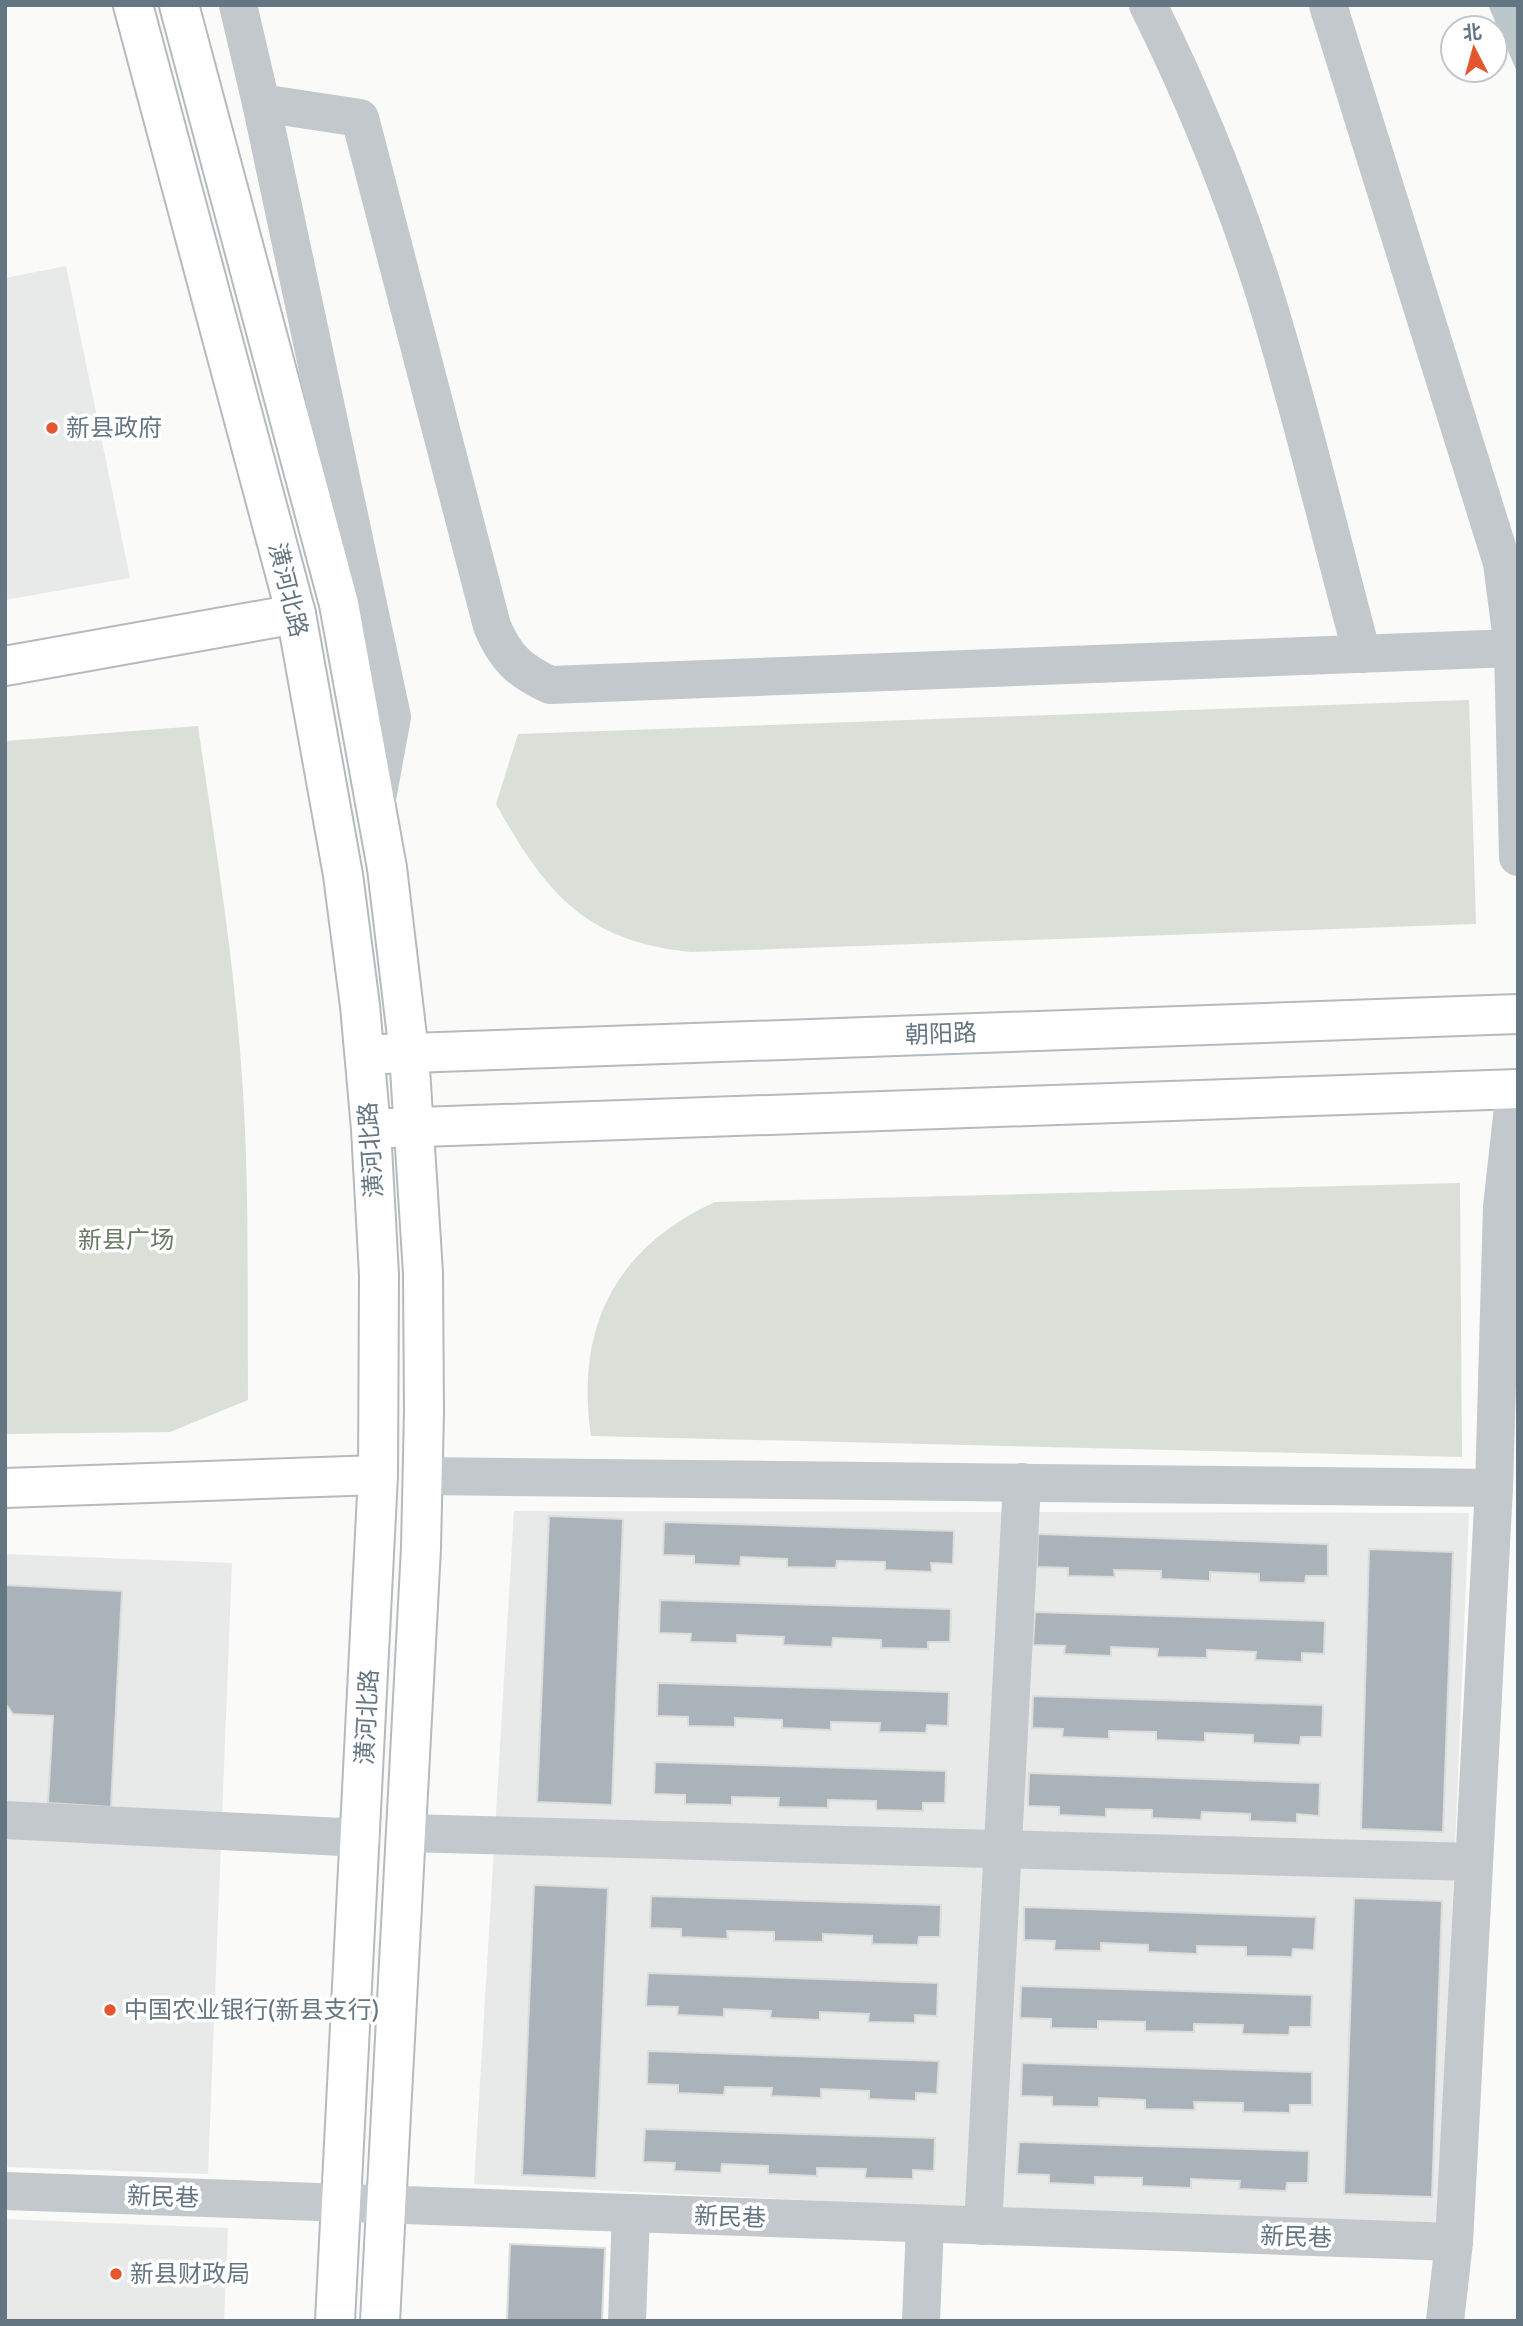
<svg xmlns="http://www.w3.org/2000/svg" width="1523" height="2326" font-family="'Varela Round','Noto Sans SC',sans-serif">
<rect width="100%" height="100%" fill="#fafaf8"/>
<g fill="#e8e9e9">
<path d="M66,266L130,578L5,600V278Z"/>
<path d="M514,1511L1469,1513L1439,2231L474,2184Z"/>
<path d="M5,1554L232,1563L208,2174L5,2167Z"/>
<path d="M5,2219L228,2228L224,2321H5Z"/>
</g>
<g fill="#dadfd7">
<path d="M1469,700L1476,924L691,952C584,941 546,893 496,804L518,734Z"/>
<path d="M198,726C214,838 233,951 241,1064C250,1176 247,1288 248,1400L170,1432L5,1434V741Z"/>
<path d="M1460,1183L1462,1457L591,1436C575,1328 615,1248 715,1202Z"/>
</g>
<path fill="#bbc7cb" d="M1488,5H1518V74Z"/>
<g fill="#aab3b9" stroke="#dcdcda" stroke-width="2">
<path d="M549,1516L623,1519L612,1805L537,1802Z"/>
<path d="M664,1522L954,1531L953,1564L931,1563L932,1572L885,1570V1562L837,1561L836,1568L787,1567V1559L741,1557L740,1566L694,1564V1556L663,1555Z"/>
<path d="M1038,1534L1328,1544V1576H1306L1305,1583L1259,1582V1574L1210,1572V1581L1161,1579V1571L1114,1570L1115,1577L1068,1576V1568L1037,1567Z"/>
<path d="M1369,1549L1453,1552L1443,1832L1361,1829Z"/>
<path d="M5,1585L122,1591L111,1807L48,1803L53,1716L13,1714L5,1703Z"/>
<path d="M660,1600L951,1609L950,1642H928V1649L881,1648V1640L833,1638L832,1647L783,1645L784,1637L737,1635V1643L690,1642L691,1634L659,1633Z"/>
<path d="M1035,1612L1325,1621L1324,1654L1302,1653V1662L1255,1660L1256,1652L1207,1650V1658L1157,1657L1158,1649L1111,1647V1656L1064,1654L1065,1646L1033,1645Z"/>
<path d="M658,1683L949,1692L948,1726L927,1725L926,1733L879,1732L880,1723L831,1722V1730L782,1728V1720L735,1718V1727L688,1726V1717L657,1716Z"/>
<path d="M1033,1696L1323,1705L1322,1737H1301L1300,1745L1253,1743V1735L1205,1733V1742L1156,1740V1732L1109,1731V1739L1062,1737L1063,1729L1032,1728Z"/>
<path d="M655,1762L946,1771L945,1803H923V1811L876,1810V1801L828,1800V1808L778,1807L779,1798L732,1797V1805L685,1804V1795L654,1794Z"/>
<path d="M1029,1773L1320,1783L1319,1816L1297,1814V1823L1250,1821V1814L1202,1812L1201,1820L1152,1818V1810L1106,1809V1817L1059,1815V1807L1028,1806Z"/>
<path d="M534,1885L608,1888L596,2178L522,2175Z"/>
<path d="M651,1896L941,1905L940,1937H919L918,1945L872,1944V1936L823,1934V1942L774,1941V1932L727,1931L728,1939L681,1937V1929L650,1928Z"/>
<path d="M1354,1898L1442,1901L1432,2197L1344,2194Z"/>
<path d="M1024,1907L1316,1917L1314,1950L1293,1949L1292,1957L1246,1956V1947L1197,1946V1954L1148,1952V1945L1101,1943V1951L1054,1950L1055,1941L1024,1940Z"/>
<path d="M648,1973L938,1983L937,2016L915,2015V2023L868,2022L869,2014L820,2012V2020L770,2018L771,2011L724,2009V2017L677,2015L678,2007L646,2006Z"/>
<path d="M1021,1986L1312,1995L1311,2027H1290L1289,2035L1242,2034L1243,2025L1194,2024V2032L1145,2031V2022L1098,2021V2029L1051,2028V2019L1020,2018Z"/>
<path d="M648,2051L939,2061L937,2094L916,2093V2101L869,2099V2091L821,2089V2098L771,2096L772,2088L725,2087L724,2095L678,2093V2085L647,2084Z"/>
<path d="M1022,2063L1312,2072V2105H1290V2113L1243,2112V2103L1194,2102L1195,2110L1145,2109V2100L1099,2098V2107L1052,2106V2097L1021,2096Z"/>
<path d="M645,2129L935,2138L934,2171L913,2170V2179L865,2178L866,2169L817,2168V2176L768,2174V2166L722,2164L721,2173L674,2171L675,2163L643,2162Z"/>
<path d="M1019,2142L1309,2151L1308,2183H1287L1286,2191L1239,2189L1240,2181L1191,2179V2188L1142,2186V2178L1095,2177V2185L1049,2183V2175L1017,2174Z"/>
<path d="M510,2244L605,2248L602,2321H507Z"/>
</g>
<g fill="none" stroke-linecap="round" stroke-linejoin="round">
<g stroke="#b5babe" stroke-width="42">
<g id="major">
<path d="M133,5L296,614L343,875L360,1006L371,1129L379,1275L378,1475L335,2321"/>
<path d="M179,5L339,604L387,868L409,1053L423,1273L424,1411L421,1548L380,2321"/>
<path d="M5,666L296,614"/>
<path d="M383,1054L1518,1014"/>
<path d="M391,1128L1518,1089"/>
<path d="M5,1488L378,1475"/>
</g>
</g>
<g stroke="#c3c8cc" stroke-width="38">
<path d="M238,5L261,103L392,717L376,804"/>
<path d="M1148,5C1193,95 1231,189 1262,285C1300,407 1329,531 1362,654"/>
<path d="M1328,5L1502,563L1513,648L1518,857"/>
<path d="M261,103L360,118L492,626C505,657 519,671 550,685L1513,648"/>
<path d="M423,1476L1494,1488"/>
<path d="M5,1820L361,1838"/>
<path d="M406,1833L1474,1862"/>
<path d="M5,2191L1454,2242"/>
<path d="M983,2226L1022,1482"/>
<path d="M627,2321L631,2213"/>
<path d="M921,2321L925,2224"/>
<path d="M1445,2321L1454,2242L1494,1488L1502,1207L1515,1089"/>
</g>
<use href="#major" stroke="#fff" stroke-width="38"/>
</g>
<g fill="#e4572e" stroke="#fff" stroke-width="2.5">
<circle cx="52" cy="428" r="7"/>
<circle cx="110" cy="2010" r="7"/>
<circle cx="116" cy="2274" r="7"/>
</g>
<g text-anchor="middle" stroke-width="7" stroke-linejoin="round" paint-order="stroke">
<g font-size="24" fill="#657683" stroke="#fff" text-anchor="start">
<text x="66" y="436">新县政府</text>
<text x="124" y="2018">中国农业银行(新县支行)</text>
<text x="130" y="2282">新县财政局</text>
</g>
<g font-size="24" fill="#657683" stroke="#fff">
<text transform="translate(288 590) rotate(76)" y="8">潢河北路</text>
<text transform="translate(941 1034) rotate(-2)" y="8">朝阳路</text>
<text transform="translate(371 1150) rotate(-94)" y="8">潢河北路</text>
<text transform="translate(367 1717) rotate(-87)" y="8">潢河北路</text>
<text transform="translate(163 2197) rotate(2)" y="8">新民巷</text>
<text transform="translate(730 2217) rotate(2)" y="8">新民巷</text>
<text transform="translate(1296 2237) rotate(2)" y="8">新民巷</text>
</g>
<g font-size="24" fill="#687a64" stroke="#fff">
<text x="126" y="1248">新县广场</text>
</g>
</g>
<rect width="1523" height="2326" fill="none" stroke="#657683" stroke-width="14"/>
<g transform="translate(1474 49) rotate(354)"><circle r="33" fill="#ffffff" stroke="#c1c8cd" stroke-width="2"/>
<path d="M0-5L12 26L0 18L-12 26Z" fill="#e4572e"/>
<text y="-10" font-size="19" font-weight="bold" text-anchor="middle" fill="#657683">北</text>
</g>
</svg>
